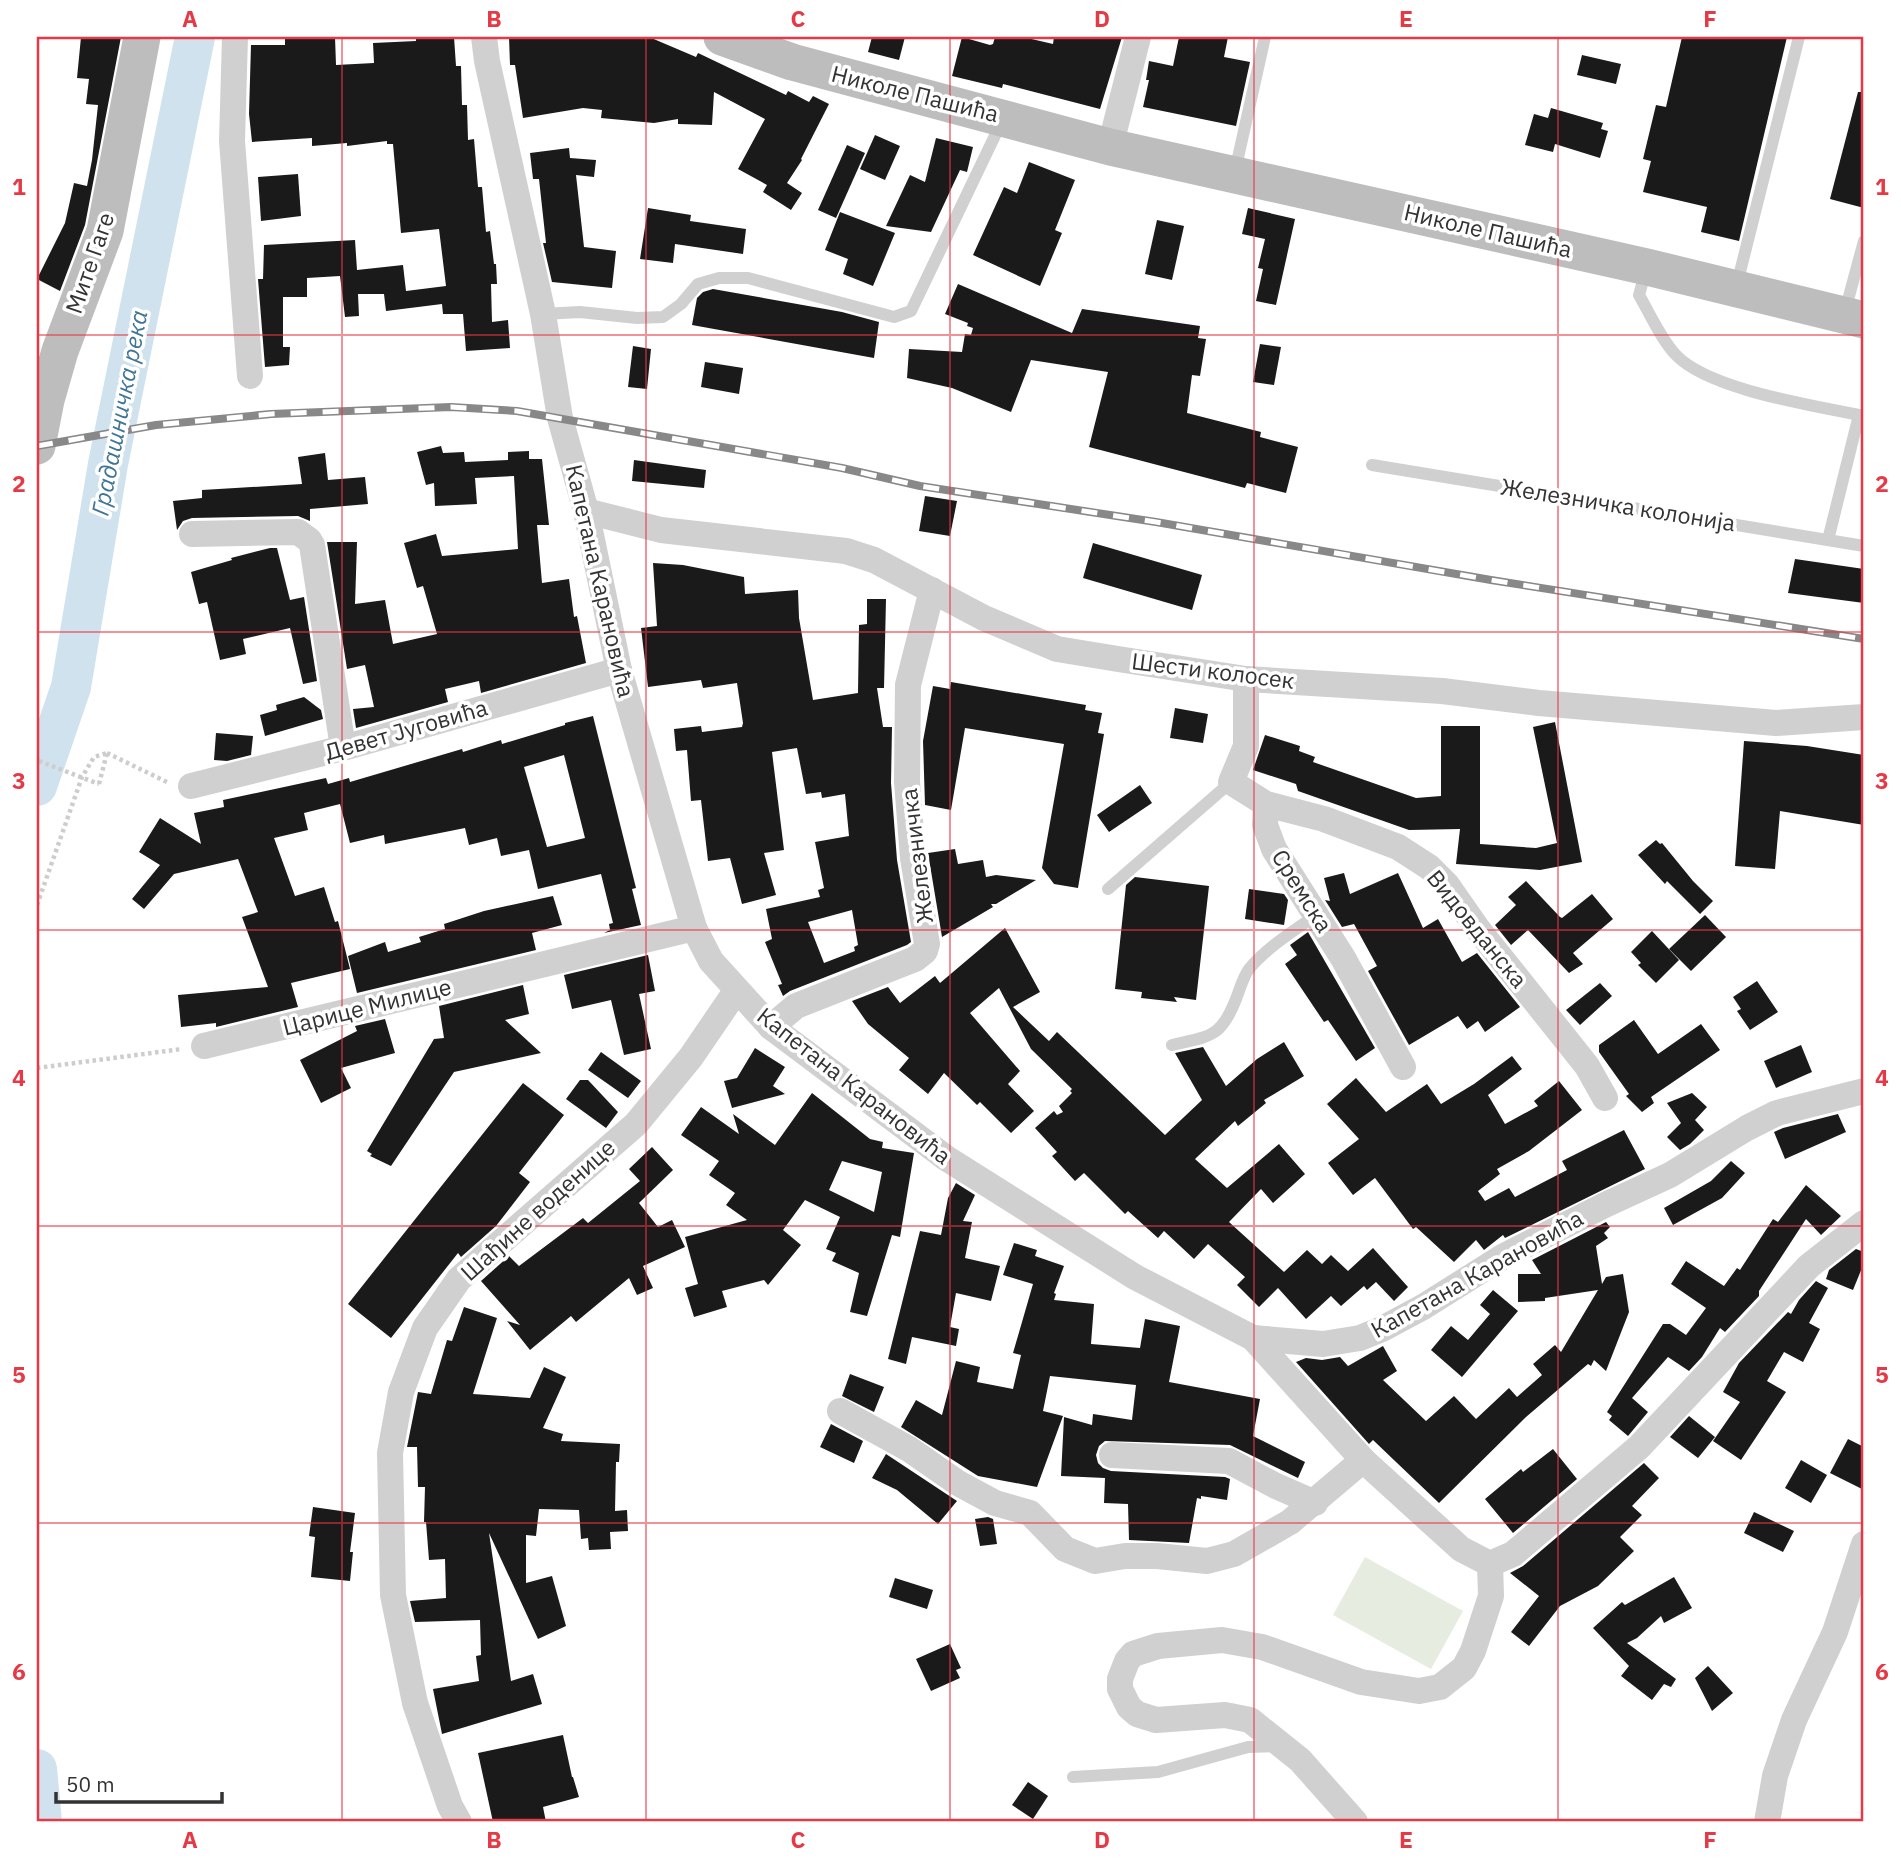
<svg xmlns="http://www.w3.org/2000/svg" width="1901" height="1859" font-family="'IBM Plex Sans',sans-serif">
<rect width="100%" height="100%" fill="#fff"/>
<path fill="#e6ecdf" d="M1365,1557L1463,1611L1431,1669L1333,1615Z"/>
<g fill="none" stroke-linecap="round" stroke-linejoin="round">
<g stroke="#cfe2ee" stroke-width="40">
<path d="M37,786L71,687L108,464L195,37"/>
<path d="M37,1769L42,1822"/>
</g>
</g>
<g fill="#1a1a1a" fill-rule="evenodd">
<path d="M81,37H121L85,225L60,291L37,279L65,223L74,183L87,186L92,160L98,105L86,104L89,79L77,78Z"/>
<path d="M285,37H335L336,65L374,63L373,43L416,41V37H454L456,66H461L462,105H467L468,140L474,139L478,187H482L486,232L490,231L494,264H496L497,284H491L492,322L508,320L510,348L466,351L463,314H443L442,304L386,311L384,294H358L359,316L345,317L340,276L307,278V297H283V347H290L289,365L265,367L258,279H263L264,245L355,240L357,270L403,265L406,291L446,286L439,229L401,233L393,144H387V141L347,146V143L312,146V138L252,142L249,114L251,45H285Z"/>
<path d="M509,37H649L696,57L698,53L786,95L788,91L809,102L813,96L829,104L801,159L802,160L787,183L802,193L791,210L763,192L767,185L738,169L765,119L714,92L712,125L678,124V119L654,123L601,118L602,110L583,108L523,118L515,65H510Z"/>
<path d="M872,37H905L899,60L868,52Z"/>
<path d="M962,37L990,45L993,44L995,37H1023L1053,44L1054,37H1122L1100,109L1003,84L1002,88L952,76Z"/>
<path d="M1179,37H1228L1224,57L1250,62L1236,126L1143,107L1149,80H1146L1149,61L1173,66Z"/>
<path d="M1682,37H1787L1739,241L1701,232L1707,207L1643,192L1651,161L1643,159L1656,105L1666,107Z"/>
<path d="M1582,55L1621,64L1616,84L1577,75Z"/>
<path d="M1858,92H1864V208L1830,199Z"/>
<path d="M1551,108L1603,123L1601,129L1608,131L1600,158L1555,144L1553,152L1525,145L1534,114L1548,118Z"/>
<path d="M875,135L900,146L885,180L860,169Z"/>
<path d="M936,138L973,147L967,172L960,170L931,232L886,226L910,175L925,182Z"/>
<path d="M847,145L865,153L836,218L818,210Z"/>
<path d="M569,148L570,158L596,160L594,177L576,175L584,247L616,251L612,288L552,282L543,243H546L539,179H533L530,153Z"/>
<path d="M1029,162L1075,180L1055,230L1062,233L1040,286L973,255L1004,187L1017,193Z"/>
<path d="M298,174L301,216L261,221L258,177Z"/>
<path d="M648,208L691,215L690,221L746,229L743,254L675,244L673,263L640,259Z"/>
<path d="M1248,208L1295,219L1276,305L1256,301L1263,269L1258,268L1265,239L1242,234Z"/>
<path d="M840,212L895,233L873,286L843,274L848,259L825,250Z"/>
<path d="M1157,220L1184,226L1172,280L1145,274Z"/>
<path d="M958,284L1072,333L1082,309L1200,326L1198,338L1206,339L1200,376L1192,375L1187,413L1261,432L1260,437L1298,447L1286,493L1247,483L1245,488L1089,447L1108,372L1031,360L1011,412L952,388L907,378L909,349L962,352L965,334L971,335L973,328L967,326L968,323L945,314Z"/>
<path d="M713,289L842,312L879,322L874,358L692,325L697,298L703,292Z"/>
<path d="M1260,344L1281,347L1274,385L1253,382Z"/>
<path d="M633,346L651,349L647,389L628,387Z"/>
<path d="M705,362L743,368L739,394L701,387Z"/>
<path d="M441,446L443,453L464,452L465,462L508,460V452L529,451V459H542L549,525H537L542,583L569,579L574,617L577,616L586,663L481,693L479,681L445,689L448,702L356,728L353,709L374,707L365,665L347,669L327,542H357L355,604L385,600L393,644L437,634L423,586L417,588L404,543L436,534L442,556L518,549L514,476L475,478L477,504L435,506L434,483L426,485L417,452Z"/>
<path d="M325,453L328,480L365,477L368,504L310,509V521L298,516L192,518L183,521L177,530L173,501L202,498V490L302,484L298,457Z"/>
<path d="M634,460L706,470L704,488L632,481Z"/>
<path d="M925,496L957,501L950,536L919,531Z"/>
<path d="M1093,543L1202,575L1192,610L1083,578Z"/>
<path d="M270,548H277L290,600L304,597L317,681L303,684L290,628L243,639L246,654L220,660L207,602L199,604L191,572L232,560L231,558Z"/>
<path d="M1795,559L1864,569V603L1788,593Z"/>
<path d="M653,563L683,565L744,577L745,594L798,590L799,618L813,700L858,693L859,625L867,624V599H886L884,688H877L883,727H892L891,783L897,860L911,942L907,945L790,991L783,996L778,985L782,984L765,942L772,939L766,909L820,897L818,890L824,888L815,842L849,836L845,794L822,798L821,792L806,794L797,748L772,752L784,850L764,853L776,895L742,904L730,858L708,861L701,800L691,801L687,750L676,751L674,729L701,726L702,732L742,727L743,723L737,683L703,688L701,680L648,687L641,628L657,626ZM852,910L858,945L854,947L855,951L824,963L808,922Z"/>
<path d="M951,682L1086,705L1085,710L1102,713L1098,733L1104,734L1078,888L1054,884L1042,868L1064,744L965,728L951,810L925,805L923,741L933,686L950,689Z"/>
<path d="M304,697L321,710L323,719L265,736L260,715L277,710L276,705Z"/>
<path d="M1175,708L1208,714L1203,743L1170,738Z"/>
<path d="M593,716L636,888L632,889L641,925L604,933L610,930L609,924L613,923L601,874L538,889L529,850L501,856L497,838L469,845L465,828L385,844L384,835L350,843L340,804L304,813L308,830L274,838L295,896L324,887L335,922L338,921L350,969L291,983L298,1007L216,1027V1023L181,1027L178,995L268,987L242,917L258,912L238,859L174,874L144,909L132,899L160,865L139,852L160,818L201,844L194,813L224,807L223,800L326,778L328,784L349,778L350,782L462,749L463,752L501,740L502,744L565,725V723ZM564,755L585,838L547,847L524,767Z"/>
<path d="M1555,722L1582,862L1540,870L1456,864L1460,829L1409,830L1298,791L1296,784L1253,770L1265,735L1300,746L1299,751L1315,757L1313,762L1416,798L1441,796V726H1480V844L1536,848L1557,843L1533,727Z"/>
<path d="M216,733L253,736L251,755L227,761L214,760Z"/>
<path d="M1744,741L1807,746L1864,755V825L1780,811L1775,869L1735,866Z"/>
<path d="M1140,785L1152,803L1109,832L1097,815Z"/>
<path d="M1656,840L1660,844L1662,843L1693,881L1713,901L1700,914L1667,881L1665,884L1638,855Z"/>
<path d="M955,849L958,864L983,860L986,877L996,875L1036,880L996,904H991L993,907L942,937L928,853Z"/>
<path d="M1344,873L1350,894L1398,873L1423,928L1438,919L1462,962L1477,953L1520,1007L1485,1032L1478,1021L1467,1029L1458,1016L1409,1045L1368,971L1377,966L1354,924L1342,927L1325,900L1330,901L1324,878Z"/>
<path d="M1135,877L1209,886L1196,1000L1174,997L1177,1002L1141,998L1142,992L1115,989L1126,885Z"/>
<path d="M1526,881L1560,917L1562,918L1592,894L1613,919L1573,953L1583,964L1569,973L1528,930L1511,945L1495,925L1516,905L1508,897Z"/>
<path d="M1249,889L1284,894L1288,900L1284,925L1245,919Z"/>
<path d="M553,896L562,925L532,933L536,950L357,993L348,956L385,942L388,952L421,942L419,937L445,929L444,924L484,911Z"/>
<path d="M1705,915L1726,937L1691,971L1669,949Z"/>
<path d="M1005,928L1040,992L1013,1007L1049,1041L1057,1032L1165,1135L1202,1100L1175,1053L1203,1047L1226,1086L1257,1059L1284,1042L1304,1076L1264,1100L1266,1103L1238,1126L1235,1121L1195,1159L1227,1188L1279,1144L1305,1174L1273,1203L1261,1189L1229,1222L1284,1272L1307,1250L1322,1264L1331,1255L1348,1271L1373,1248L1408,1287L1394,1301L1376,1282L1367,1290L1364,1286L1341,1306L1331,1296L1306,1319L1278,1288L1259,1307L1237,1285L1245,1277L1208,1244L1194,1259L1164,1231L1158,1238L1128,1211L1125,1214L1084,1173L1075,1181L1052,1156L1057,1152L1035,1128L1054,1111L1057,1115L1063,1112L1059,1106L1072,1093L1070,1091L1072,1089L1031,1049L999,988L970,1013L1020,1071L1008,1084L1034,1111L1011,1133L980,1102L977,1105L944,1073L928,1094L899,1070L909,1058L868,1024L852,1001L888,987L900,1003L935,976L940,983Z"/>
<path d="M1652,931L1679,960L1656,983L1638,965L1641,963L1631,952Z"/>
<path d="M1308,932L1375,1048L1356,1061L1328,1020L1324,1022L1285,964L1297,955L1290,945Z"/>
<path d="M648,955L655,991L639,994L651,1049L624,1055L611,1000L572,1009L564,975Z"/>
<path d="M1757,981L1778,1012L1750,1030L1737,1011L1741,1009L1733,997Z"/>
<path d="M1600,983L1612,996L1580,1025L1566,1010Z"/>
<path d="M523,985L529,1014L505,1020L541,1053L454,1072L391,1166L370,1156L372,1154L367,1151L434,1039L444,1038L439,1006Z"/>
<path d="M385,1019L395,1053L341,1068L351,1088L321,1103L300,1060L357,1031L355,1026Z"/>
<path d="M1634,1020L1658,1054L1701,1024L1720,1050L1651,1097L1654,1103L1642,1112L1626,1096L1629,1094L1599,1052V1045Z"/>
<path d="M1801,1045L1812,1072L1776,1088L1764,1061Z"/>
<path d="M755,1048L785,1067L773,1086L785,1094L732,1108L724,1081L737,1078Z"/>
<path d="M601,1052L641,1081L628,1098L588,1070Z"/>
<path d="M1512,1056L1522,1069L1488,1095L1505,1124L1538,1106L1534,1101L1559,1081L1582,1110L1529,1151L1497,1169L1500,1174L1478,1191L1485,1201L1509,1188L1515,1197L1567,1170L1562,1161L1624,1130L1645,1169L1505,1238L1503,1235L1484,1250L1476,1240L1454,1262L1416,1227L1413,1229L1375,1178L1353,1195L1328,1163L1359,1139L1327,1104L1356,1078L1386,1112L1427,1084L1441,1104L1474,1084Z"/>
<path d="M580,1080H588L618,1112L606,1128L566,1099Z"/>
<path d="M523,1083L564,1115L519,1173L530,1182L496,1226L461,1257L458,1253L391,1338L348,1304Z"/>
<path d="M812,1093L870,1139L883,1142L882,1148L914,1153L900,1237L892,1235L867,1316L850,1312L859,1273L832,1261L836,1253L826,1249L840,1217L805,1200L783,1230L801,1245L768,1285L764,1280L722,1291L727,1307L694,1317L685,1288L698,1284L685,1237L747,1220L726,1205L735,1193L709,1175L719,1161L681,1135L701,1107L739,1134L733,1114L775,1145ZM842,1161L882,1172L874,1212L829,1190Z"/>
<path d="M1692,1093L1707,1107L1695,1120L1704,1130L1690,1144L1680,1150L1667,1137L1681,1123L1667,1103Z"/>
<path d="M1838,1114L1846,1132L1785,1159L1774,1132L1783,1128Z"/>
<path d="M652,1147L673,1170L639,1203L658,1227L672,1220L685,1247L643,1266L653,1288L637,1295L629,1278L576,1322L571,1316L530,1350L507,1321L520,1325L481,1281L509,1256L519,1266L583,1218L588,1223L640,1181L629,1169Z"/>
<path d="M1731,1161L1745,1173L1722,1198L1673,1225L1664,1208L1711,1181Z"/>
<path d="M956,1183L975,1195L963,1221L972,1222L965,1258L1000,1266L991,1301L956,1293L950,1327L959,1329L956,1346L912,1337L906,1364L888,1359L920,1231L941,1235L948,1198Z"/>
<path d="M1806,1185L1841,1216L1821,1235L1806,1219L1759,1291V1296L1725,1332L1720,1328L1702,1357L1689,1371L1668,1357L1632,1398L1648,1412L1628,1436L1609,1420L1612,1416L1607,1412L1663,1324H1670L1686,1335L1706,1308L1671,1284L1686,1261L1724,1286L1737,1268L1740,1270L1773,1219L1778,1222Z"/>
<path d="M1606,1222L1610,1227L1604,1233L1608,1238L1596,1246L1602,1284L1606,1277L1623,1274L1629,1312L1606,1371L1594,1360L1591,1366L1588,1364L1526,1417L1439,1503L1373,1440L1369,1444L1296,1362L1306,1358L1322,1360L1340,1357L1348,1366L1383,1346L1397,1371L1383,1380L1426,1421L1454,1396L1476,1419L1509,1388L1517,1397L1542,1375L1533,1364L1555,1345L1561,1352L1598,1290L1545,1298V1301L1518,1302V1274H1541L1532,1260Z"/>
<path d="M1014,1243L1037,1250L1035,1256L1064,1266L1054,1293L1056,1294L1054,1300L1094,1304L1091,1344L1140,1348L1145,1319L1180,1326L1169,1382L1260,1399L1253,1436L1305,1462L1298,1478L1230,1445L1105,1441L1099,1446L1096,1455L1098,1463L1103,1468L1111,1471L1225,1477L1230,1479L1227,1500L1201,1496V1499L1197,1498L1189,1543L1129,1540L1128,1504L1104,1503L1105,1478L1061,1476L1064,1417L1092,1425L1093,1414L1132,1420L1136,1385L1050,1376L1043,1411L1063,1416L1037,1487L978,1476L901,1427L916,1400L942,1415L956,1361L980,1367L977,1382L1013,1389L1021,1355L1013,1353L1033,1284L1003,1275Z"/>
<path d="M1856,1249L1864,1252V1263L1853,1290L1826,1279L1829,1270Z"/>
<path d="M1816,1281L1828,1288L1809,1323L1820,1329L1803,1362L1784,1352L1767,1381L1786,1392L1741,1460L1713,1441L1740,1402L1723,1392L1739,1363L1788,1312L1791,1314L1799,1300Z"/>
<path d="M1493,1290L1518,1311L1462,1377L1431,1350L1451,1326L1468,1340L1490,1314L1480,1305Z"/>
<path d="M464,1307L497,1318L473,1394L530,1398L544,1367L566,1377L543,1428L563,1434L561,1441L620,1444L619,1462H616L615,1511L627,1510L628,1531L610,1532L611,1549L589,1550L588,1538L581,1539L579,1510L539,1509L536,1536L526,1535V1583L552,1576L566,1626L538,1639L489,1533L511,1681L533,1674L542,1704L442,1734L433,1689L479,1681L476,1656L481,1655L480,1620L415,1622L410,1601L446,1598L445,1559L429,1560L426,1522H424L425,1487H418L417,1447H407L418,1392L431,1394L447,1340L452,1341Z"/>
<path d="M850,1374L884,1387L874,1412L842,1396Z"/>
<path d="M1689,1416L1715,1437L1698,1458L1670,1437Z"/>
<path d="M831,1424L863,1441L854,1463L820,1447Z"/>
<path d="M1848,1439L1864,1447V1490L1830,1473Z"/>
<path d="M1553,1449L1577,1479L1513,1533L1485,1499L1521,1469L1523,1472Z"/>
<path d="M886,1454L957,1501L938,1524L897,1490L872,1478Z"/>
<path d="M1801,1460L1827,1475L1811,1503L1785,1488Z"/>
<path d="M1644,1463L1659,1478L1632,1506L1642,1515L1620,1537L1634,1551L1598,1586L1560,1606L1529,1646L1511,1632L1539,1596L1510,1573L1523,1566Z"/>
<path d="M313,1507L355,1513L350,1552H353L350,1581L311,1577L315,1537L309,1536Z"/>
<path d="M1754,1512L1794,1531L1783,1552L1744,1533Z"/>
<path d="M988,1517L993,1519L997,1544L980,1546L975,1519Z"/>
<path d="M1674,1577L1692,1608L1664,1623L1661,1616L1637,1638L1627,1643L1676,1679L1671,1687L1664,1684L1652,1700L1621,1676L1629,1666L1593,1628L1622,1602L1625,1605Z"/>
<path d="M895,1578L933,1590L927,1609L889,1597Z"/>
<path d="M950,1644L961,1668L956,1670L960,1678L931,1691L916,1659Z"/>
<path d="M1708,1666L1733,1693L1712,1711L1695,1678Z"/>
<path d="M563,1735L572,1777H573L579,1797L543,1807L546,1822H493L478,1753Z"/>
<path d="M1028,1782L1048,1796L1033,1819L1012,1805Z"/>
</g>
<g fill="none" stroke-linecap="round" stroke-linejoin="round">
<g stroke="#cdcdcd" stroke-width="4.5" stroke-dasharray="3.5 3.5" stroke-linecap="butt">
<path d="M107,753L169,783"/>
<path d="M37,760L39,761"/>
<path d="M99,784L107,753"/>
<path d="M37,905L82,777L94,757L107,753"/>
<path d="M37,1068L182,1049"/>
</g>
<g stroke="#d0d0d0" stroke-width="12">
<path d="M1235,171L1265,37"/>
<path d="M1646,270L1639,295C1650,314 1661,339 1676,355C1709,390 1816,406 1864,416"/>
<path d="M1737,284L1799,37"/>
<path d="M1845,311L1864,241"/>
<path d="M543,314L580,312L637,318L663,317L681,304L698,284L719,278H748L894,317L911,311L1002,121"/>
<path d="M1372,465L1864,546"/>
<path d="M1828,540L1859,415"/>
<path d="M1108,889L1231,782"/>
<path d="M1172,1045C1210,1036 1221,1038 1236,999C1240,989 1243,977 1249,969C1267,947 1294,931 1316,915"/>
<path d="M1073,1777L1158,1772L1248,1747L1279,1746"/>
</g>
<g stroke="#d0d0d0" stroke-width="26">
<path d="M235,37L232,141L250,376"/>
<path d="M484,37L487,61L543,314L560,418L586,511L619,670L694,928L711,961L771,1027L946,1158L1135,1277L1253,1338L1323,1344L1360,1338L1382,1329L1423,1307L1504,1256L1607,1204L1670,1175L1747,1128L1777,1113L1864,1091"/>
<path d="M1110,147L1138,37"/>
<path d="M586,511L661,530L846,551L874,560L984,618L1057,649L1118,659L1246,679L1442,691L1539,703L1776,723L1864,717"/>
<path d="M192,534L298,532L309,540L312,545L343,748"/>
<path d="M1246,679V746L1231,782L1266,804L1324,819L1398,847L1429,867L1447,885L1477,928L1587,1066L1605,1098"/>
<path d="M191,786L343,748L619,670"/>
<path d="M1266,804L1265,825L1274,849L1343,958L1403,1067"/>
<path d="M771,1027L796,1006L915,959L925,951L927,944L913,858L907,782L908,685L932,590"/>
<path d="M204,1046L694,928"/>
<path d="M1253,1338L1363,1460L1461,1549L1490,1564L1513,1554L1639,1447L1809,1266L1864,1223"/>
<path d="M840,1411L909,1449L958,1483L995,1503L1030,1513L1065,1549L1095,1561L1125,1556H1157L1207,1561L1234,1554L1290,1522L1363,1460"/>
<path d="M1112,1455L1229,1461L1276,1486L1315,1503"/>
<path d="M459,1822L450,1806L415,1703L393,1595L390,1453L401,1392L425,1328L459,1279L636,1124L691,1057L736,991"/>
<path d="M1355,1822L1300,1760L1250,1720L1225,1715L1156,1720L1137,1714L1129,1707L1120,1689V1679L1127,1661L1133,1654L1158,1646L1222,1640L1262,1647L1361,1682L1419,1691L1440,1687L1464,1668L1473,1651L1491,1596L1490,1564"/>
<path d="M1767,1822L1775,1776L1794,1720L1835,1632L1864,1544"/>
</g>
<g stroke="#bdbdbd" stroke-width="37">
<path d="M722,37L792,62L1110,147L1647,267L1864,320"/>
<path d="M37,446L46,400L60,351L105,231L142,37"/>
</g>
<g stroke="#888" stroke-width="8">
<path id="rail" d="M37,446L156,425L271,414L451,407L517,411L842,468L920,486L1156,522L1491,580L1864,639"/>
</g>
<use href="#rail" stroke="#fff" stroke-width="5" stroke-dasharray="16" stroke-linecap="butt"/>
<path stroke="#cdcdcd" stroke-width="4.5" stroke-dasharray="3.5 3.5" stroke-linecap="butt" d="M39,761L99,784"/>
</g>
<path fill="none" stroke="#e63946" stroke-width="2" stroke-opacity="0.55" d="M342,37V1822M646,37V1822M950,37V1822M1254,37V1822M1558,37V1822M37,335H1864M37,632H1864M37,930H1864M37,1226H1864M37,1523H1864"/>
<g text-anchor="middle" stroke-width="7" stroke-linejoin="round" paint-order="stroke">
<g font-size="23" fill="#333" stroke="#fff">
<text transform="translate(915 94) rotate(14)" y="8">Николе Пашића</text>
<text transform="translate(1488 231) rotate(13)" y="8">Николе Пашића</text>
<text transform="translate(90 263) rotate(-71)" y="8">Мите Гаге</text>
<text transform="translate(1618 505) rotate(9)" y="8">Железничка колонија</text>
<text transform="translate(600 581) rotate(77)" y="8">Капетана Карановића</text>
<text transform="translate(1213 671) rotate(7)" y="8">Шести колосек</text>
<text transform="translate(406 730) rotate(-16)" y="8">Девет Југовића</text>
<text transform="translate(917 856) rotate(-97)" y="8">Железничка</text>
<text transform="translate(1302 891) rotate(58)" y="8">Сремска</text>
<text transform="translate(1477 929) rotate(51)" y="8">Видовданска</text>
<text transform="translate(367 1007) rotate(-14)" y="8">Царице Милице</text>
<text transform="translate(854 1086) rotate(38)" y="8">Капетана Карановића</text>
<text transform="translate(538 1210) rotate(-42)" y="8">Шађине воденице</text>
<text transform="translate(1477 1274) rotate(-29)" y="8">Капетана Карановића</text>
</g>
<g font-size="24" font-style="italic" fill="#3f7597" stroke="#fff">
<text transform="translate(120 413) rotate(-79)" y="8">Градашничка река</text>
</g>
</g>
<rect width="1901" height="1859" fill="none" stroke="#ffffff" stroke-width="77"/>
<path d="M56 1792v10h166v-10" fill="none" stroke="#333333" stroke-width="3.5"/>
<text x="66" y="1792" font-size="21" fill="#333333" stroke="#ffffff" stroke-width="5" paint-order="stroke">50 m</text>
<rect x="38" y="38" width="1824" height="1782" fill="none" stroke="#e63946" stroke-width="2.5"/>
<g font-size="23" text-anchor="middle" font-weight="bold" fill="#e63946">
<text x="190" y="27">A</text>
<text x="494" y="27">B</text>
<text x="798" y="27">C</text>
<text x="1102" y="27">D</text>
<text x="1406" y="27">E</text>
<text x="1710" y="27">F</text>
<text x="19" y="195">1</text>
<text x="1882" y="195">1</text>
<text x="19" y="492">2</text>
<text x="1882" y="492">2</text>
<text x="19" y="789">3</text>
<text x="1882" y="789">3</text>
<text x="19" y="1086">4</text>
<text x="1882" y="1086">4</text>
<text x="19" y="1383">5</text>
<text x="1882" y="1383">5</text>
<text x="19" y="1680">6</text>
<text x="1882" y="1680">6</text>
<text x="190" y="1848">A</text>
<text x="494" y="1848">B</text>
<text x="798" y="1848">C</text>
<text x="1102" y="1848">D</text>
<text x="1406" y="1848">E</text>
<text x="1710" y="1848">F</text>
</g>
</svg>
